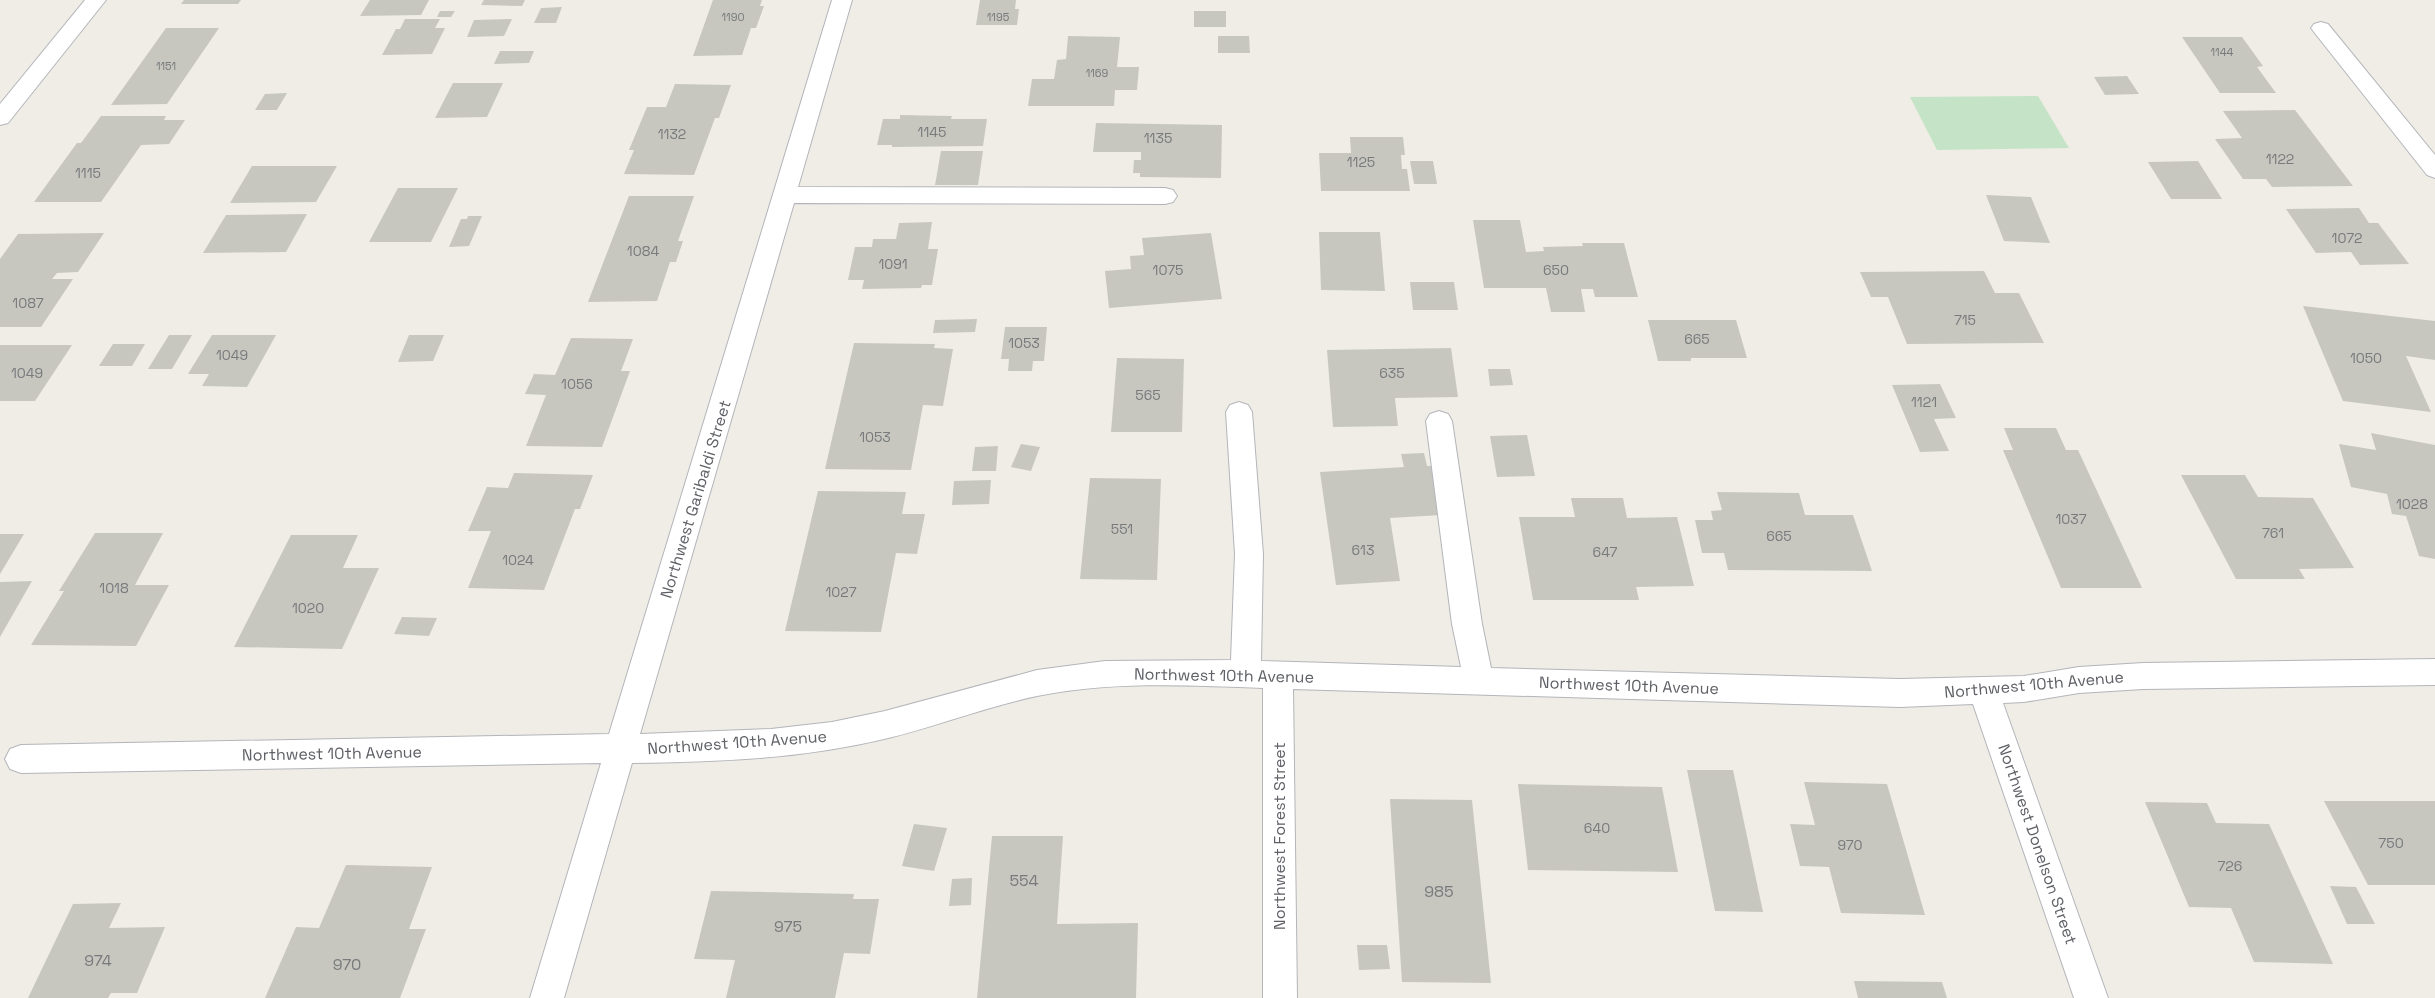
<svg xmlns="http://www.w3.org/2000/svg" width="2435" height="998" font-family="'Space Grotesk',sans-serif">
<rect width="100%" height="100%" fill="#efede6"/>
<path fill="#c5e4c7" d="M2038,96L2069,148L1937,150L1910,97Z"/>
<g fill="#c7c7c0">
<path d="M184,0H241L238,4H181Z"/>
<path d="M370,0H429L421,15L360,16Z"/>
<path d="M484,0H525L522,6L481,5Z"/>
<path d="M713,0H762L760,6H764L756,28H751L742,55L693,56Z"/>
<path d="M980,0H1016L1015,9H1019L1017,25H976Z"/>
<path d="M562,7L556,23H534L541,8Z"/>
<path d="M440,11H455L451,17H437Z"/>
<rect x="1194" y="11" width="32" height="16"/>
<path d="M405,19H440L435,28H445L432,54L382,55L396,29H400Z"/>
<path d="M512,19L504,36L467,37L474,20Z"/>
<path d="M166,28H219L167,104L111,105Z"/>
<path d="M1068,36L1120,37L1117,67H1139L1137,90H1115L1114,106H1028L1032,79H1054L1057,60L1066,59Z"/>
<path d="M1218,36H1249L1250,53H1218Z"/>
<path d="M2182,37H2242L2263,66L2257,67L2276,93H2220Z"/>
<path d="M500,51H534L529,63L494,64Z"/>
<path d="M2127,76L2139,94L2105,95L2094,77Z"/>
<path d="M453,83H503L487,117L435,118Z"/>
<path d="M675,84L731,85L719,118H715L694,175L624,174L634,150H629L647,107H666Z"/>
<path d="M287,93L277,110H255L265,94Z"/>
<path d="M2295,110L2353,186L2272,187L2266,179H2243L2215,139L2242,138L2223,111Z"/>
<path d="M900,115L952,116L951,119H987L983,146L892,147V145H877L883,119H900Z"/>
<path d="M101,116H166L164,120H185L169,144L141,145L101,202H34L77,143H81Z"/>
<path d="M1096,123L1222,125L1221,178L1140,177V173H1133L1134,160H1141V152H1093Z"/>
<path d="M1350,137H1403L1405,155H1401L1402,169H1407L1410,191H1321L1319,153H1351Z"/>
<path d="M941,151H983L978,185H935Z"/>
<path d="M1410,161H1433L1437,184H1414Z"/>
<path d="M2198,161L2222,199H2171L2148,162Z"/>
<path d="M252,166H337L316,202L230,203Z"/>
<path d="M398,188H458L431,242H369Z"/>
<path d="M1986,195L2031,197L2050,243L2004,241Z"/>
<path d="M629,196H694L678,241H683L676,262H670L657,301L588,302Z"/>
<path d="M2359,208L2369,223H2378L2409,264L2360,265L2351,252L2316,253L2286,209Z"/>
<path d="M307,214L286,252L203,253L226,215Z"/>
<path d="M468,216H482L469,246L449,247L461,219H467Z"/>
<path d="M1473,220H1520L1526,252L1544,251L1543,247L1583,246L1582,243H1624L1638,297H1595L1593,289H1581L1585,312H1551L1546,288H1484Z"/>
<path d="M932,222L928,249H938L932,285H922L921,288L862,289L864,280H848L855,247H872L873,239H896L899,223Z"/>
<path d="M1319,232H1380L1385,291L1321,290Z"/>
<path d="M104,233L78,272L57,273L52,279H73L41,327H0V259L18,234Z"/>
<path d="M1211,233L1222,299L1109,308L1105,271L1131,269L1130,256L1144,255L1142,238Z"/>
<path d="M1984,271L1995,293H2019L2044,343L1907,344L1888,297H1871L1860,272Z"/>
<path d="M1410,282H1454L1458,310H1413Z"/>
<path d="M2303,306L2435,321V360L2406,356L2431,412L2343,401Z"/>
<path d="M977,319L975,332L933,333L935,320Z"/>
<path d="M1648,320H1736L1747,358H1691V361H1658Z"/>
<path d="M1005,327H1047L1044,361H1033L1032,371H1008L1009,359H1001Z"/>
<path d="M169,335H192L172,369H148Z"/>
<path d="M212,335H276L247,387L202,386L209,374H188Z"/>
<path d="M409,335H444L433,361L398,362Z"/>
<path d="M571,338L633,339L621,371H630L602,447L526,446L546,395L525,394L534,374L555,375Z"/>
<path d="M854,343L935,344L934,348L953,349L943,406L923,405L911,470L825,469Z"/>
<path d="M113,344H145L132,366H99Z"/>
<path d="M0,345H72L35,401H0Z"/>
<path d="M1451,348L1458,397L1395,398L1398,426L1333,427L1327,350Z"/>
<path d="M1117,358L1184,359L1182,432H1111Z"/>
<path d="M1488,369H1510L1513,385L1490,386Z"/>
<path d="M1940,384L1956,418L1934,419L1949,451L1920,452L1892,385Z"/>
<path d="M2004,428H2056L2066,450H2078L2142,588H2061L2003,450H2013Z"/>
<path d="M2371,433L2435,445V559L2419,556L2406,516L2392,514L2387,494L2351,487L2339,444L2376,450Z"/>
<path d="M1527,435L1535,476L1497,477L1490,436Z"/>
<path d="M1021,444L1040,447L1031,471L1011,467Z"/>
<path d="M998,446L996,471H972L975,447Z"/>
<path d="M1424,453L1427,466H1431L1441,515L1390,518L1400,581L1336,585L1320,472L1404,467L1401,454Z"/>
<path d="M514,473L593,475L580,509H575L544,590L468,588L491,531H468L487,487L508,488Z"/>
<path d="M2181,475H2245L2258,497L2313,498L2354,568L2299,569L2305,579H2236Z"/>
<path d="M1090,478L1161,479L1157,580L1080,579Z"/>
<path d="M991,480L989,504L952,505L954,481Z"/>
<path d="M818,491L906,492L902,514H925L917,554L896,553L881,632L785,631Z"/>
<path d="M1717,492L1799,493L1805,515H1853L1872,571L1728,570L1724,553H1702L1695,520H1713L1711,511L1722,510Z"/>
<path d="M1571,498H1623L1627,518L1677,517L1694,586L1636,587L1639,600H1533L1519,517H1575Z"/>
<path d="M95,533H163L135,585H169L136,646L31,645L64,591H59Z"/>
<path d="M0,534H24L0,574Z"/>
<path d="M291,535H358L343,568H379L342,649L234,647Z"/>
<path d="M32,581L0,637V582Z"/>
<path d="M402,617L437,618L429,636L394,634Z"/>
<path d="M1687,770H1733L1763,912L1715,911Z"/>
<path d="M1804,782L1887,784L1925,915L1841,913L1829,867L1800,866L1790,824L1815,825Z"/>
<path d="M1518,784L1662,787L1678,872L1528,870Z"/>
<path d="M1390,799L1472,800L1491,983L1402,982Z"/>
<path d="M2324,801H2435V885H2368Z"/>
<path d="M2145,802L2207,803L2216,823L2269,824L2333,964L2254,962L2231,908L2189,907Z"/>
<path d="M914,824L947,828L934,871L902,866Z"/>
<path d="M992,836H1063L1057,924L1138,923L1136,998H977Z"/>
<path d="M346,865L432,867L409,929H426L400,998H265L296,927L319,928Z"/>
<path d="M972,878L971,905L949,906L952,879Z"/>
<path d="M2330,886L2356,887L2375,924H2347Z"/>
<path d="M711,891L854,894L853,899H879L870,954L844,953L835,998H726L735,960L694,959Z"/>
<path d="M121,903L109,928L165,927L137,993H111L108,998H28L73,904Z"/>
<path d="M1357,945H1387L1390,969L1359,970Z"/>
<path d="M1854,981L1942,982L1947,998H1858Z"/>
</g>
<g fill="none" stroke-linecap="round" stroke-linejoin="round">
<g stroke="#b3b5ba" stroke-width="2">
<g id="minor">
<path d="M85,0H106L8,123L0,125V104Z"/>
<path d="M832,0H852L798,187L1165,188L1173,190L1177,196L1173,202L1165,204L794,203L640,734L771,729L832,722L885,711L1037,670L1105,661L1231,660L1235,554L1226,412L1230,405L1239,402L1248,405L1252,412L1263,554L1261,661L1461,667L1452,624L1426,421L1430,414L1439,411L1448,414L1452,421L1482,624L1491,668L1900,679L2024,676L2079,667L2143,663L2435,659V685L2143,689L2079,693L2024,702L2003,703L2108,998H2074L1973,704L1900,707L1293,689L1297,998H1263V688C1188,685 1111,681 1037,696C985,707 935,727 884,739C801,759 717,762 632,763L564,998H530L601,763L21,773L10,769L5,759L10,749L21,745L609,734Z"/>
<path d="M2321,22L2328,24L2435,155V178L2427,175L2314,32L2311,28L2314,24Z"/>
</g>
</g>
<use href="#minor" fill="#fff" fill-rule="evenodd"/>
</g>
<g text-anchor="middle" stroke-width="4.5" stroke-linejoin="round" paint-order="stroke">
<g font-size="11" fill="#787a7c">
<text x="733" y="21">1190</text>
<text x="998" y="21">1195</text>
<text x="2222" y="56">1144</text>
<text x="166" y="70">1151</text>
<text x="1097" y="77">1169</text>
</g>
<g font-size="14" fill="#787a7c">
<text x="932" y="137">1145</text>
<text x="672" y="139">1132</text>
<text x="1158" y="143">1135</text>
<text x="2280" y="164">1122</text>
<text x="1361" y="167">1125</text>
<text x="88" y="178">1115</text>
<text x="2347" y="243">1072</text>
<text x="643" y="256">1084</text>
<text x="893" y="269">1091</text>
<text x="1168" y="275">1075</text>
<text x="1556" y="275">650</text>
<text x="28" y="308">1087</text>
<text x="1965" y="325">715</text>
<text x="1697" y="344">665</text>
<text x="1024" y="348">1053</text>
<text x="232" y="360">1049</text>
<text x="2366" y="363">1050</text>
<text x="27" y="378">1049</text>
<text x="1392" y="378">635</text>
<text x="577" y="389">1056</text>
<text x="1148" y="400">565</text>
<text x="1924" y="407">1121</text>
<text x="875" y="442">1053</text>
<text x="2412" y="509">1028</text>
<text x="2071" y="524">1037</text>
<text x="1122" y="534">551</text>
<text x="2273" y="538">761</text>
<text x="1779" y="541">665</text>
<text x="1363" y="555">613</text>
<text x="1605" y="557">647</text>
<text x="518" y="565">1024</text>
<text x="114" y="593">1018</text>
<text x="841" y="597">1027</text>
<text x="308" y="613">1020</text>
<text x="1597" y="833">640</text>
<text x="2391" y="848">750</text>
<text x="1850" y="850">970</text>
<text x="2230" y="871">726</text>
</g>
<g font-size="16" fill="#5e6065" stroke="#fff">
<text transform="translate(695 499) rotate(-73)" y="6">Northwest Garibaldi Street</text>
<text transform="translate(1224 675) rotate(1)" y="6">Northwest 10th Avenue</text>
<text transform="translate(2034 684) rotate(-5)" y="6">Northwest 10th Avenue</text>
<text transform="translate(1629 685) rotate(2)" y="6">Northwest 10th Avenue</text>
<text transform="translate(737 742) rotate(-4)" y="6">Northwest 10th Avenue</text>
<text transform="translate(332 753) rotate(-1)" y="6">Northwest 10th Avenue</text>
<text transform="translate(1279 836) rotate(-90)" y="6">Northwest Forest Street</text>
<text transform="translate(2038 844) rotate(71)" y="6">Northwest Donelson Street</text>
</g>
<g font-size="16" fill="#787a7c">
<text x="1024" y="886">554</text>
<text x="1439" y="897">985</text>
<text x="788" y="932">975</text>
<text x="98" y="966">974</text>
<text x="347" y="970">970</text>
</g>
</g>
</svg>
